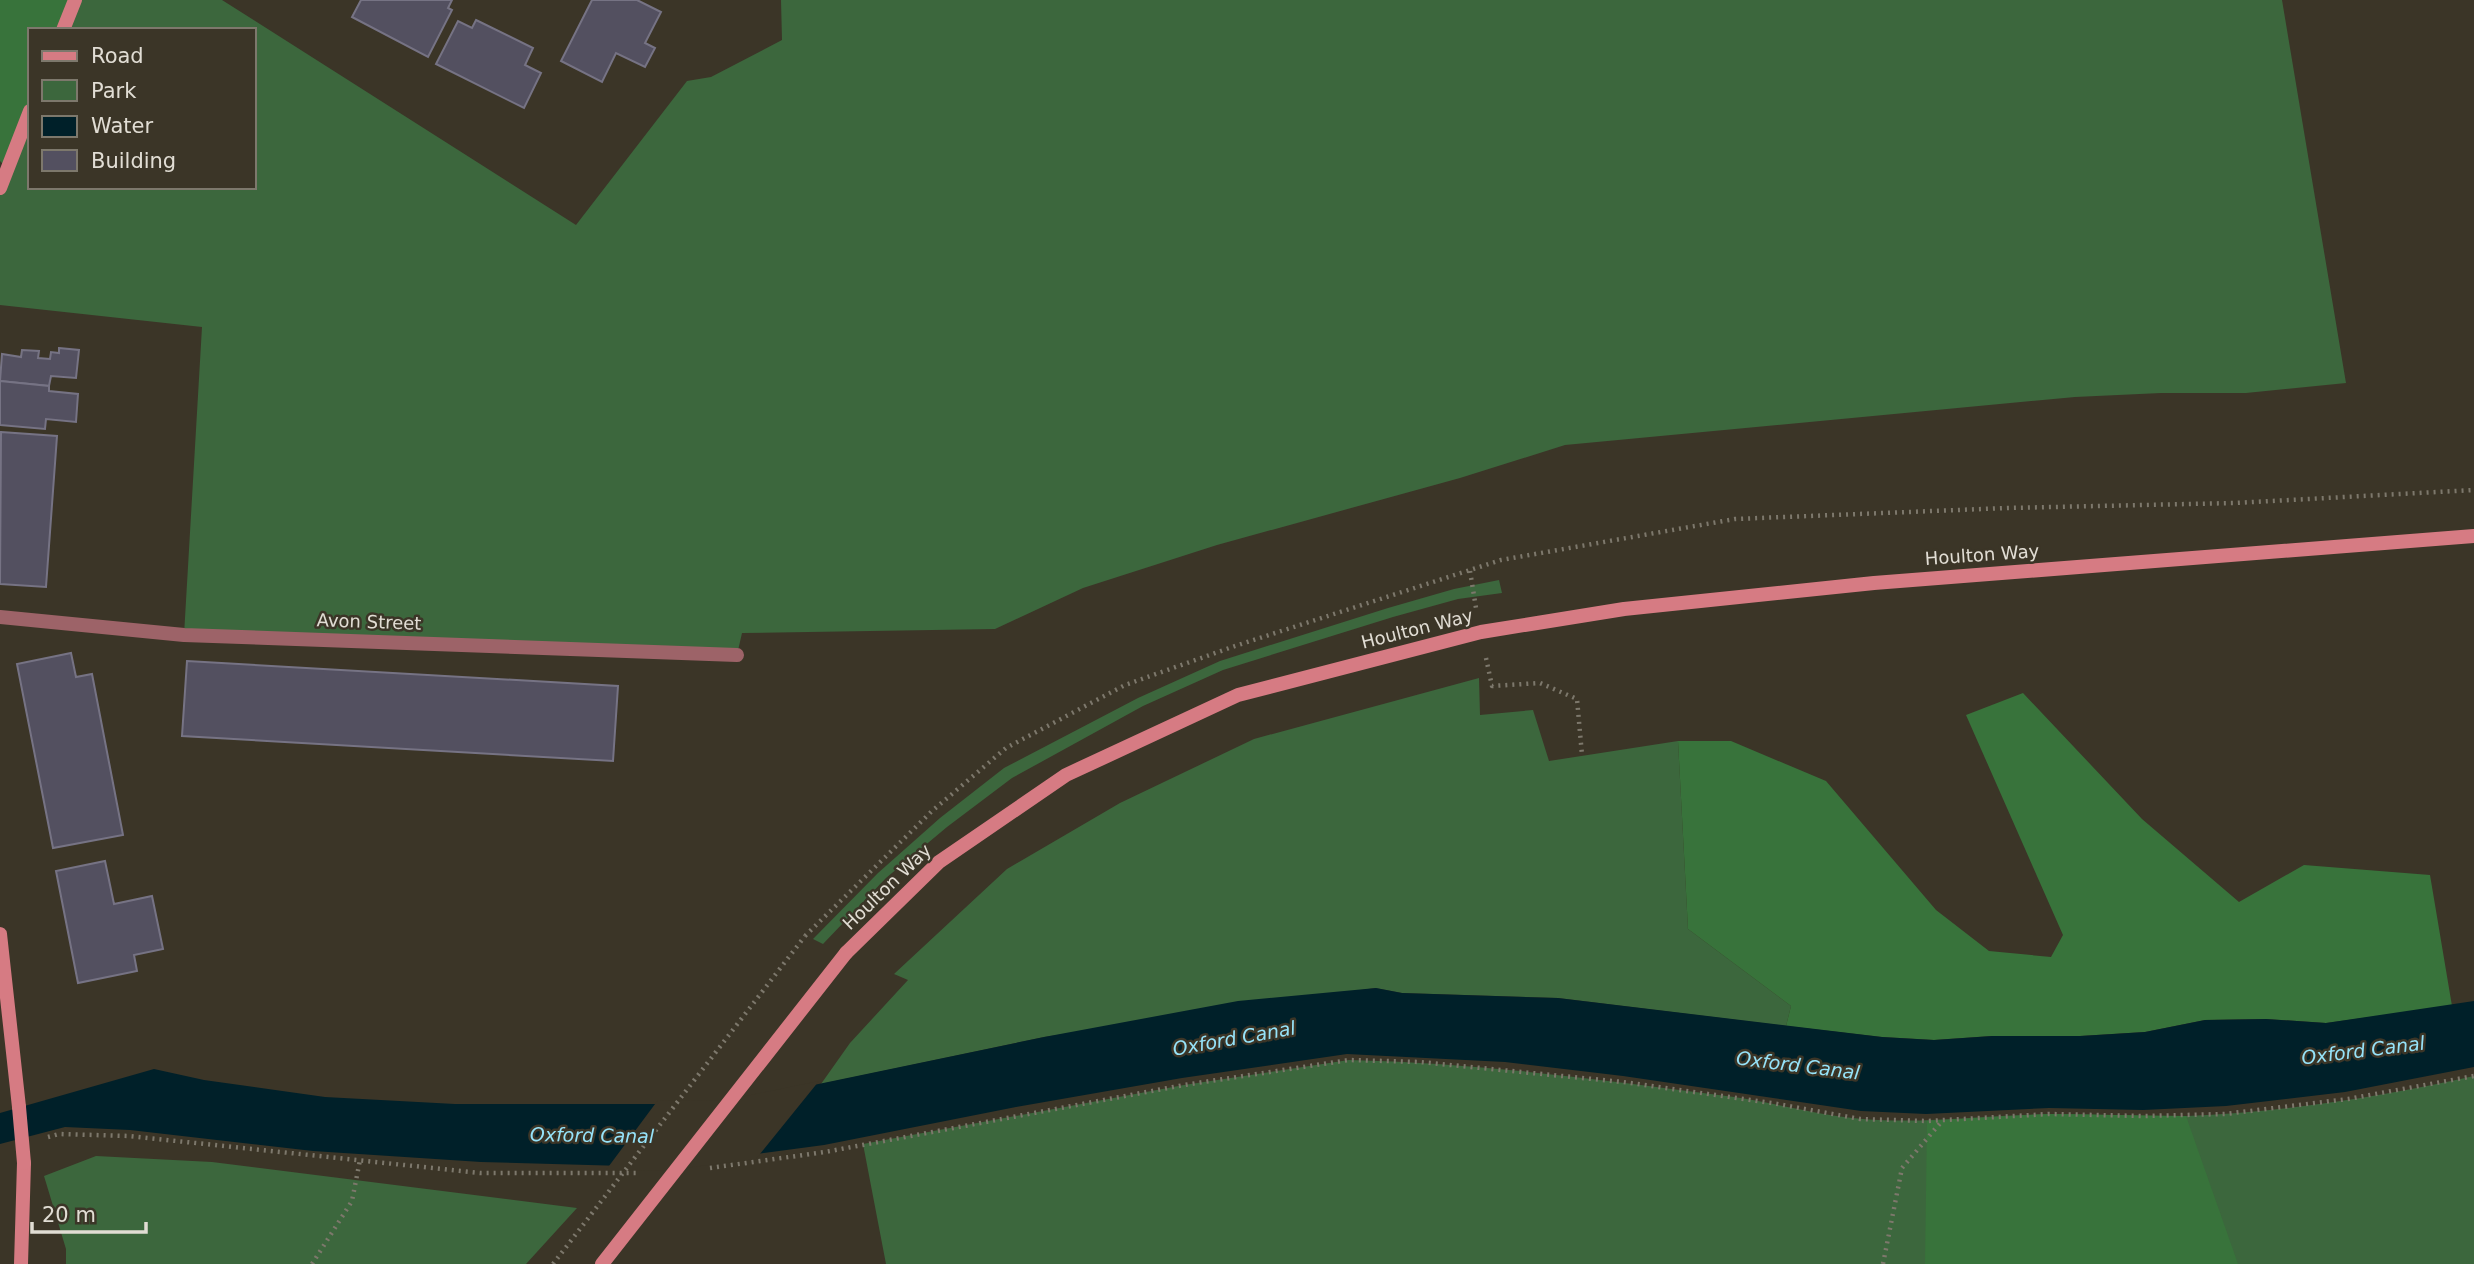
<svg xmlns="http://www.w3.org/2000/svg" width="2474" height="1264" font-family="'DejaVu Sans',sans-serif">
<rect width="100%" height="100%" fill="#3b3527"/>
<g fill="#3c673d">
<path d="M75,0H222L576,225L687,81L711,77L782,40L781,0H2282L2346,383L2246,393H2161L2075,397L1565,445L1460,478L1217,545L1083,588L995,629L742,633L737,655L184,635L202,327L0,305V188L30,111V187H254V30H63Z"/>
<path d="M1499,580L1502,593L1458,599L1393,617L1223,670L1143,706L1012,778L947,827L886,878L823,944L813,939L878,873L940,818L1004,768L1138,698L1220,661L1388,608L1454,589Z"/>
<path d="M1479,678L1480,715L1533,710L1549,761L1678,741L1688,929L1791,1006L1786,1026L1558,998L1402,993L1375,988L1044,1037L821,1084L850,1043L908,980L894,974L1007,869L1120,803L1254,739Z"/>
<path d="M1349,1060C1478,1063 1606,1080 1734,1097C1776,1103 1821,1116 1863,1119C1926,1124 1987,1115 2050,1114C2096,1114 2141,1117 2187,1116C2281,1112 2382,1097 2474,1076V1264H886L863,1144L1184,1085Z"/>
<path d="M96,1156L212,1162L577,1208L526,1264H66V1249L44,1176Z"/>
</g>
<g fill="#38733b">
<path d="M0,0H75L63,30H30V111L7,168L0,161Z"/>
<path d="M2023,693L2142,819L2239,902L2304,865L2430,875L2452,1006L2326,1023L2266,1019L2205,1020L2145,1032L2080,1036H1992L1934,1040L1882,1037L1786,1026L1791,1006L1688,929L1678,741H1731L1826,781L1936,910L1989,951L2051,957L2063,935L1966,715Z"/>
<path d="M2049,1114L2186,1116L2238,1264H1925L1927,1121Z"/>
</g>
<path fill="#002029" d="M1376,988L1402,993L1558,998L1882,1037L1934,1040L1992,1036H2080L2145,1032L2205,1020L2266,1019L2326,1023L2474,1001V1067L2345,1092L2226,1106L2143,1110L2049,1108L1926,1114L1861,1111L1623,1076L1505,1062L1347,1054L1182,1078L1016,1107L824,1145L660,1167L481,1162L313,1151L130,1130L65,1127L0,1144V1113L154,1069L204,1080L325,1097L455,1104H722L1044,1037L1238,1001Z"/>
<path fill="#3b3527" d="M819,1081L756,1159L661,1171L606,1170L658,1100L722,1101Z"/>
<g fill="#535060" stroke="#767384" stroke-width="2">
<path d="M361,0H452L448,8L452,10L428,57L352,17Z"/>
<path d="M592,0H637L661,12L645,43L655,48L645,67L616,53L602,82L561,61Z"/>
<path d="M476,20L533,48L525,65L541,73L524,108L436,64L458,21L472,28Z"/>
<path d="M59,348L79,350L76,378L51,376L49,386L0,381L2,354L21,357L22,350L39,351L38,358L50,359L51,352L59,353Z"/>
<path d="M0,381L49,386V391L78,394L76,422L46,419L45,429L0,425Z"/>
<path d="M1,432L57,436L46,587L0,584Z"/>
<path d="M71,653L76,677L92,674L123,835L53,848L17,664Z"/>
<path d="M187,661L618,686L613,761L182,736Z"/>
<path d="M105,861L114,904L152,896L163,949L134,955L137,971L78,983L56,871Z"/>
</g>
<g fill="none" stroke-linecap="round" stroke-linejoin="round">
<g stroke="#7d786c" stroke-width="4.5" stroke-dasharray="2 5" stroke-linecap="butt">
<path d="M1470,571L1476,608"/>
<path d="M1486,658L1492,686L1540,683L1577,699L1582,755"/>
<path d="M805,936L932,811L1006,748L1125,685L1235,646L1501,560L1735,519L2007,508L2234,503L2474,490"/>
<path d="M48,1137L59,1134L129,1136L480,1173H638"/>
<path d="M710,1168L825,1152L1184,1085L1349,1060L1420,1062L1623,1082L1772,1103L1860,1119L1927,1121L2049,1114L2143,1116L2225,1114L2348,1099L2474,1076"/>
<path d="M312,1264L352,1201L360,1160"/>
<path d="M1883,1264L1902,1168L1942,1121"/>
</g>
<path stroke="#9d6368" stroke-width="14" d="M0,617L184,635L737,655"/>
<g stroke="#d67b83" stroke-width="14">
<path d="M63,30L75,0"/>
<path d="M0,188L30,111"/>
<path d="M0,934L19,1107"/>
<path d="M846,953L939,862L1066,775L1238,695L1481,632L1624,609L1874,583L2474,536"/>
<path d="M21,1264L24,1163"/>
</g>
<path stroke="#7d786c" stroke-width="4.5" stroke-dasharray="2 5" stroke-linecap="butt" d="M553,1264L805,936"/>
<g stroke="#d67b83" stroke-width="14">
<path d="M19,1107L24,1163"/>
<path d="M602,1264L846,953"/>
</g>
</g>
<g text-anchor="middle" stroke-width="5" stroke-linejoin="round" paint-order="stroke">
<g font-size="18" fill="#e1ddd4" stroke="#3b3527">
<text transform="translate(1982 555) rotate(-4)" y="6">Houlton Way</text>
<text transform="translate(369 622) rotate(2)" y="6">Avon Street</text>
<text transform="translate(1417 629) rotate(-14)" y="6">Houlton Way</text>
<text transform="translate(887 887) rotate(-44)" y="6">Houlton Way</text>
</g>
<g font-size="19" font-style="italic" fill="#96e3f9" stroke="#3b3527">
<text transform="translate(1234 1038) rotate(-10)" y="7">Oxford Canal</text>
<text transform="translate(2363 1050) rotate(-7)" y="7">Oxford Canal</text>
<text transform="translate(1798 1065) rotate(7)" y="7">Oxford Canal</text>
<text transform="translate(592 1135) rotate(1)" y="7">Oxford Canal</text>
</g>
</g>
<rect x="28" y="28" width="228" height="161" fill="#3b3527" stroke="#7d786c" stroke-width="2"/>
<rect x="42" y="51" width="35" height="10" fill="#d67b83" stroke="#7d786c" stroke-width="2"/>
<text x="91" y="63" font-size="21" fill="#e1ddd4">Road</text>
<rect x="42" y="80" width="35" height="21" fill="#3c673d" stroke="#7d786c" stroke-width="2"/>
<text x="91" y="98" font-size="21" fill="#e1ddd4">Park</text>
<rect x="42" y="116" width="35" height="21" fill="#002029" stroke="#7d786c" stroke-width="2"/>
<text x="91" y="133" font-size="21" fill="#e1ddd4">Water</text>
<rect x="42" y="150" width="35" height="21" fill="#535060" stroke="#7d786c" stroke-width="2"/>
<text x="91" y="168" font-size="21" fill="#e1ddd4">Building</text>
<path d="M32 1222v10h114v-10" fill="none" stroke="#e1ddd4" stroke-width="3.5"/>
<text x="42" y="1222" font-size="21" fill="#e1ddd4" stroke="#3b3527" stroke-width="5" paint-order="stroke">20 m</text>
</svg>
